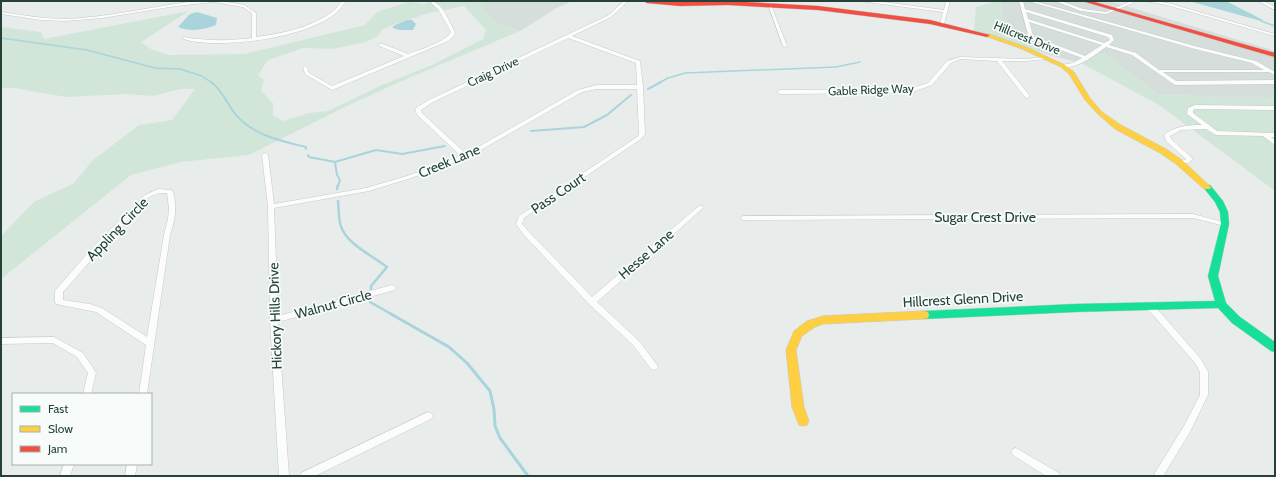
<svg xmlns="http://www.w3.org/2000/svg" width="1276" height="477" font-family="Cabin,sans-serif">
<rect width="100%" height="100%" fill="#e8edeb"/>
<g fill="#d6dedb">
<path d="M486,1H573L558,7L520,31L497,24L482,8Z"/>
<path d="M1001,1H1109L1275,51V98L1159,95L1104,53L1081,63L1045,54L1031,45L1005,32Z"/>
</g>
<g fill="#d1e6d8" fill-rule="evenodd">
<path d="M433,1H486L482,8L497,24L520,31L397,83L343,108L249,155L181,162L131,175L1,279V236L34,202L74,183L92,161L139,125L172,120L195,89H180L153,96L126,94L66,97L14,88H1V27L41,32L44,39L189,11L141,42L151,49L169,55L245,54L365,25L377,12L408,2L425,4ZM464,6L486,30L483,39L432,65L382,85L328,111L309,113L283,121L273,115V103L261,91L264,80L258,75L268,60L303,48L332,49L366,42L378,36L382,30L395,24L429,13Z"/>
<path d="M996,1H1001L1005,32L1031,45L1045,54L974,31L976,7Z"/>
<path d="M1104,53L1159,95L1275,98V191L1159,105L1081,63Z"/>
</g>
<g fill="#a9d4db">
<path d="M1189,1H1226L1263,20L1261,21Z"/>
<path d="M197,12L217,18L216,25C205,30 189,32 178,27L190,14Z"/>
<path d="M407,20H412L416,24L413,30H400L392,28L395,25Z"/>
</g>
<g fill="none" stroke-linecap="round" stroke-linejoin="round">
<g stroke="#a9d4db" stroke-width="1.5">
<path d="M1261,21L1275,26"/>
<path d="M1,38L87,50L155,68L180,69L202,76L212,83"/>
<path d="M659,83L668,78L685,73L836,67L860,62"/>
</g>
<g stroke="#a9d4db" stroke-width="2">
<path d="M211,82C221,89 226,101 233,111C249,134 280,141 306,147V149"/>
<path d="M648,89L661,82"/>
<path d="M531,131L584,127L607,115L631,95"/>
<path d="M308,155L309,157L335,162L376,150L402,154L445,146"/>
<path d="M335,162L337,175L340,180L338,186"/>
</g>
<g stroke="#a9d4db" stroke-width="2.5">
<path d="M337,189L338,185"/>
<path d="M338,201C339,210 338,221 342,229C350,246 373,256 387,267L371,286V289"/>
<path d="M370,299V302L393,315"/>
</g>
<path stroke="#a9d4db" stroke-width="3" d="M391,314L449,347L467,363L490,391L494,409L495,426L500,438L528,476"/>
<g stroke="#c5cac8" stroke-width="1">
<g id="street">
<path d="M194,1H221L244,5L256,13V37C280,34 308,28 328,15C334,11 338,6 342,1H346C342,6 337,13 331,17C300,37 245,44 209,43C200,42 189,42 182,38L184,37C207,41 229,41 252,38V13L243,7L214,2L176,6L102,18L65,21L41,20L1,14V12C22,15 44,19 66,19C109,17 152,7 194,1Z"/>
<path d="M429,1C443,1 449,22 455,32L454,36L448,41L332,90L305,74L303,67L305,66L307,67L309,73L332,86L404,56L379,46V44H383L408,54C419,50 446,42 451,32L438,9Z"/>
<path d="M624,1H628L611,17L572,36L640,61L643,87L645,134L641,139L524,218L522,224L528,231L592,297L699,206H703L704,207L703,208L597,302L639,341L657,365L658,367L657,369L654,370L651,369L633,345L589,304L524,235L516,224L519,216L637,137L639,134L637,89H597L582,92L467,158L411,178L369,191L274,208L278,316L392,285L395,286L396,288L395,290L278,322L289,476H279L270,320L268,207L262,155L263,154L265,153L268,155L274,204L366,188L407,176L461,156L417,115L415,109L416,108L429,100L609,15ZM568,38L636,63L637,85H597L578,90L466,154L422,113L421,110L433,102Z"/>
<path d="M864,1H876L944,10L946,1H950L944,24L942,25L940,24L943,12L866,2Z"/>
<path d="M1019,1H1023L1025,9L1112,35L1114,40L1109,45L1136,53L1159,70H1264L1252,63L1195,49L1028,1H1034L1198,47L1256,61L1275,72V75L1269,72H1163L1176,81L1275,80V84L1175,85L1132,55L1106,47C1093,56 1078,69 1061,67V65L1073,63L1082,58L1029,38ZM1026,12L1108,37L1110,40L1104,43L1028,19ZM1029,22L1102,45L1085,56L1033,36Z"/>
<path d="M1055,1H1061L1083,9L1106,12L1129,2V1H1133V3L1106,14L1081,11Z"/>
<path d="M1144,1H1155L1168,3L1275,34V36L1167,5Z"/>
<path d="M1258,1H1263L1275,7V10Z"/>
<path d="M768,4L771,5L787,46V47L783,46Z"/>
<path d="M960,57L1026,59L1046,57L1048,58L1046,59L1026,61H1002L1030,96L1027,98L1025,97L997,61L960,59L951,63L932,85L910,93L780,94L777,92L780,90L909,89L928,83L947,61Z"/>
<path d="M1195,105L1275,106V110L1196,109L1193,110V113L1217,131L1275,133V137H1271L1275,140V145L1263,136L1216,135L1206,129L1181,130L1170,136L1171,139L1193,159L1188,163H1177L1176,162L1177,161L1185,160L1186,159L1166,141L1164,135C1174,126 1189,125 1202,125L1187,114L1188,108Z"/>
<path d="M158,189L172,190C178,204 175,221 170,235L147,394H139L146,345L96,312L56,304L55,302V291L93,247L145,195ZM159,193H167L169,208L168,219L164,235L147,337L102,308L90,304L63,300V292L99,251L149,197Z"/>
<path d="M1193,214L1227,223L1228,224L1225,226L1193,218L743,220L740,218L743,216Z"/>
<path d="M1148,303L1151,304L1160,312L1201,359L1208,372V395L1190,432L1163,476H1153L1184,426L1200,395V372L1195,363L1154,316L1144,306L1145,304Z"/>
<path d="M54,337L83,353L95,371L96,373L91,394H83L88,373L77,357L53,343L1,344V338Z"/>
<path d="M428,412L431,413L433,416L431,419L315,476H300L301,473Z"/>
<path d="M1016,448L1059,473L1060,476H1046L1013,455L1011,452L1013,449Z"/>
<path d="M64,464H74L70,476H60Z"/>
<path d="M127,464H137L135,476H125Z"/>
</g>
</g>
<g stroke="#c3cbc8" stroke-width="1">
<path id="fast" d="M1204,185H1210L1223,201L1228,212L1229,224L1218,276L1226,303L1240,317L1275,342V352L1271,351L1232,323L1218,308L1075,312L924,319L920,318L919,315L920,312L924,311L1075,304L1215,301L1208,276L1221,224L1220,212L1215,202L1203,187Z"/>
</g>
<g stroke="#c3cbc8" stroke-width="1">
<g id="slow">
<path d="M985,34H989L1026,47L1065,65L1074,72L1090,98L1102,112L1121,125L1166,149L1182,160L1211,187L1210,189H1204L1176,164L1160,153L1115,129L1098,114L1085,100L1069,74L1061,67L1022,49L985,36Z"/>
<path d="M924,311L928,312L929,315L928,318L924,319L823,324L815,327L802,336L796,350L804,407L809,421L807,425L803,426L799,425L792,407L786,350L794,331L807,321L823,316Z"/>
</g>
</g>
<g stroke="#c3cbc8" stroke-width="1">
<g id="jam">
<path d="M644,1L680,2L728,1L818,6L930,20L990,35L987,37L930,24L818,10L728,5L680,6L647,3Z"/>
<path d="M1082,1H1091L1275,53V57Z"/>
</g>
</g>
<use href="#street" fill="#fcfcfc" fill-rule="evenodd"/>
<use href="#fast" fill="#16e098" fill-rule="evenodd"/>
<use href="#slow" fill="#ffcf43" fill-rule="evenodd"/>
<use href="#jam" fill="#f24e42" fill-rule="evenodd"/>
</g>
<g text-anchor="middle" stroke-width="3.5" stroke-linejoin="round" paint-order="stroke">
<g font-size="12" fill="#24423a" stroke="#f7fbf9">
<text transform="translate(1027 38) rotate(22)" y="4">Hillcrest Drive</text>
<text transform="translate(493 72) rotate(-25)" y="4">Craig Drive</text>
<text transform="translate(871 90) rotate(-2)" y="4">Gable Ridge Way</text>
</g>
<g font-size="14" fill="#24423a" stroke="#f7fbf9">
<text transform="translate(449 161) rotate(-23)" y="5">Creek Lane</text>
<text transform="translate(558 193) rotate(-34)" y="5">Pass Court</text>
<text x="985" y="222">Sugar Crest Drive</text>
<text transform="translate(117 229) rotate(-46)" y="5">Appling Circle</text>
<text transform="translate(646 254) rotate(-41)" y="5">Hesse Lane</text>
<text transform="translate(963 299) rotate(-3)" y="5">Hillcrest Glenn Drive</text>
<text transform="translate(333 304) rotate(-15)" y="5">Walnut Circle</text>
<text transform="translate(275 316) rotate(-92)" y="5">Hickory Hills Drive</text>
</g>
</g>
<rect width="1276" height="477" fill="none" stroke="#24423a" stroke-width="4"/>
<rect x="12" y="393" width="140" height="72" fill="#f7fbf9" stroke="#a3b1ad"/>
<rect x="20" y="406" width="20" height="6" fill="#16e098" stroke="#a3b1ad"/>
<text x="48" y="413" font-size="12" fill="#24423a">Fast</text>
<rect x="20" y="426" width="20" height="6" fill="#ffcf43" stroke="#a3b1ad"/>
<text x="48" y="433" font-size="12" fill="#24423a">Slow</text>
<rect x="20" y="446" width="20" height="6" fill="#f24e42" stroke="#a3b1ad"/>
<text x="48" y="453" font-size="12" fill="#24423a">Jam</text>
</svg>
